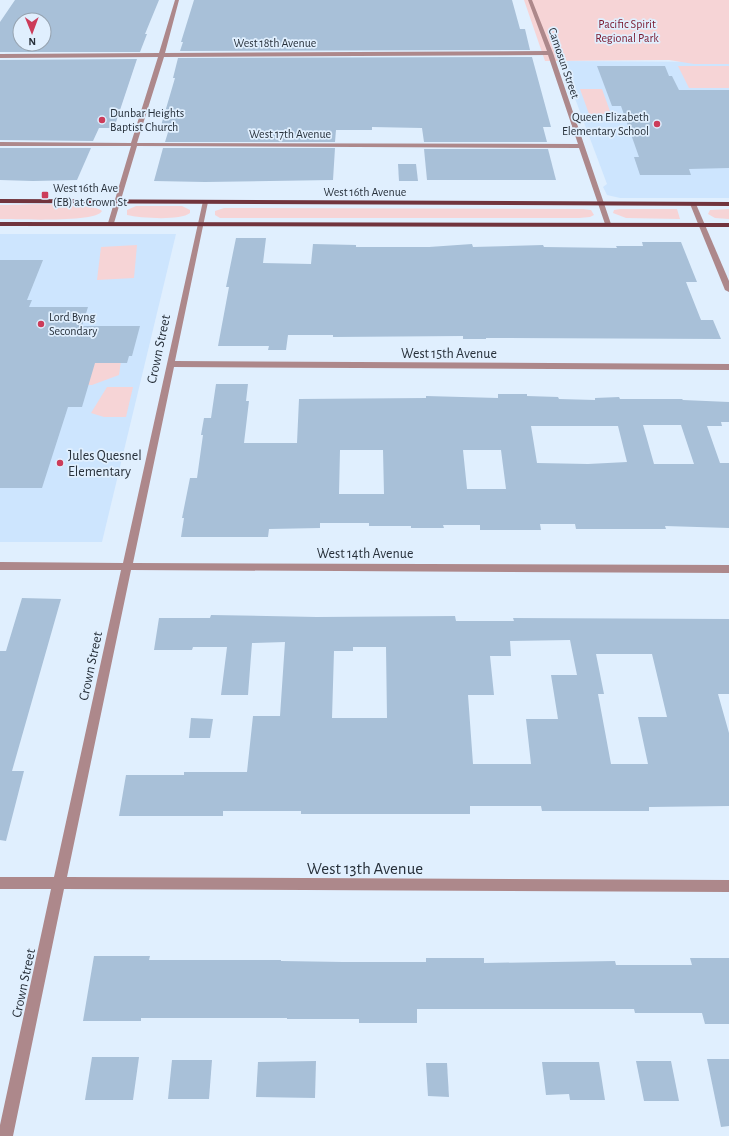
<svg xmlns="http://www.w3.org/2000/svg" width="729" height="1136" font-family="'Alegreya Sans',sans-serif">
<rect width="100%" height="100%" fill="#e0effe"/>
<g fill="#cde5fe">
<path d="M561,61L729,62V198H620L607,195L603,187L607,184Z"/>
<path d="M0,234H176L102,542H0Z"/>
</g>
<g fill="#f6d4d6">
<path d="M524,0H729V64H694L669,60L545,61Z"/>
<path d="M678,66H729V88H689Z"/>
<path d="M580,89H602L611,114H589Z"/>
<path d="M0,205C17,205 92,201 102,211C96,223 16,219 0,219Z"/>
<path d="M136,206H182L190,210V213C180,221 140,218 127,215V210Z"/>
<path d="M224,208L583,209L591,210L594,215L590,217L579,218H220L215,215V211Z"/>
<path d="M620,209H677L680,219L626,218L613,213L614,210Z"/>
<path d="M729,209V219L715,218L708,214L710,210Z"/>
<path d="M137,245L134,278L97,280L101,247Z"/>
<path d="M65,361H121L119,375L92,385H58Z"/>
<path d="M107,387H133L126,417H104L91,413Z"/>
</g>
<g fill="#a8c0d8" fill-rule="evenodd">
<path d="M15,0H159L145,34H147L140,52H0V22ZM20,20H44V44H20Z"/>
<path d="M194,0H512L520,29H525L530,50L180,51L183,42H181Z"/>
<path d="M532,57L551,127H543L547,142H424L422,128L372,127V130H336L335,142H165L169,129H160L175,78H173L178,58Z"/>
<path d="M137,59L114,128H99L93,141L0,140V60Z"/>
<path d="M597,66H665L669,76H672L679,90H729V168L689,169L691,175H640L634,157H639L621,106H612Z"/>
<path d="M0,148H91L77,180L33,181L0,180Z"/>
<path d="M163,148H335L333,180L205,182L154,181Z"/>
<path d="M424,149H548L556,180H427Z"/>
<path d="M398,164H416L418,181H399Z"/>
<path d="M236,238H266L263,263L311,264L313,244L356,245V247H429L472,244L473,247L543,245L544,247L617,248L616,246H643L642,242H681L697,282H686L701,320H713L721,339L486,338V339H463V336L333,337V335H288L286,350H268L269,346H218L229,287H226Z"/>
<path d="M0,260H43L27,300H32L29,307H88L82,326H140L132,356H129L127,363H95L82,407H68L42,488H0Z"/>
<path d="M216,384H248L246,401H249L244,443H297L299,399L426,398V396L498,398V394H527V396L558,397L559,399L595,400V398L619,397L620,399H682L683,400L729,402V422H721L722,426H707L720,463H729V528L665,526L666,529H576L575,524H540L541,530H480V525H443L444,528H411V526H369V523H320V528L269,529L268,537H181L184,518H182L190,478H197L203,435H201L204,418H211ZM643,425H681L694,464H654ZM531,426H618L627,462L588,464L537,463ZM340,450H383L384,494H339ZM463,450H501L506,489H467Z"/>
<path d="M22,598L61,599L12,771H24L6,841L0,840V651H6Z"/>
<path d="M211,615L317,617L455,616L456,621H514L513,618L729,619V694H718L729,733V806L649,807V811H542L541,806H470V814H301V811H223V816H119L126,775H184V772H247L253,716H280L285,642L252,643L248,695H221L227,647H193L192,650H154L159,618H210ZM570,640L577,675H551L558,719H526L531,764H473L468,695H494L490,656H511L510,641ZM353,647H386L387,718H332L334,651H353ZM596,654H652L667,717H638L648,764H611L598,694H604Z"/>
<path d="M191,718L213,719L210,738H189Z"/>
<path d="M94,956H150L149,960H281V961L343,962H426V958H484V963L615,961L616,965H692L690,958H729V1024H705L702,1013H635L634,1009H417V1023H359V1019H287V1018H141V1021H83Z"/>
<path d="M92,1057H139L133,1100H85Z"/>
<path d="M707,1059H729V1126L721,1127Z"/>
<path d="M172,1060H212L209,1099H168Z"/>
<path d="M316,1061L315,1098L256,1097L258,1062Z"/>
<path d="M636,1061H671L679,1101H644Z"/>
<path d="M542,1062H599L605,1100H570L569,1094L546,1095Z"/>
<path d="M426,1063H447L449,1097L428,1096Z"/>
</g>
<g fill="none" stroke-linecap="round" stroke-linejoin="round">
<g fill="#ad888b" fill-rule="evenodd">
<path d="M175,0H179L165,53L547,51L528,0H532L553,53L611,224L608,226L605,224L579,148L137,146L114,223L109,224L108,223L131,146H0V142L131,143L158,57L0,58V54L159,53ZM548,55L578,144L137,143L164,57Z"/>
<path d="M203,201L208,202L175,361L729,364V370L174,367L133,563L729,565V573L131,570L67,877L729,880V892L64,889L13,1136H0V1125L51,889H0V877H54L121,570H0V562L123,563Z"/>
<path d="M693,202L696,204L729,281V292L725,290L690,204Z"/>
</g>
<g fill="#71343d" fill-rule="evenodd">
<path d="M0,199L729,202V206L0,203Z"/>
<path d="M0,222L729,223V227L0,226Z"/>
</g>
</g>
<g fill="#cc3c5a" stroke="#e0effe" stroke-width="1.5">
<circle cx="102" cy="120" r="4"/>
<circle cx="657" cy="124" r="4"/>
<rect x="41" y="191" width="8" height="8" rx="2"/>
<circle cx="41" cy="324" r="4"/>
<circle cx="60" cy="463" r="4"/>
</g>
<g text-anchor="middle" stroke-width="3.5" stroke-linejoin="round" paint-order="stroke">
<g font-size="12" fill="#7a192f" stroke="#e0effe">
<text x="627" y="28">Pacific Spirit<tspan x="627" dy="14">Regional Park</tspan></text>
</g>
<g font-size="12" fill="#27303a" stroke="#e0effe">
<text x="275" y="47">West 18th Avenue</text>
<text transform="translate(564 63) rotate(71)" y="4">Camosun Street</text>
<text x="290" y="138">West 17th Avenue</text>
<text x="365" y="196">West 16th Avenue</text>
</g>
<g font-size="12" fill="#27303a" stroke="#e0effe" text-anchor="start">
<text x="110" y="117">Dunbar Heights<tspan x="110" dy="14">Baptist Church</tspan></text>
<text x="649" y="121" text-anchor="end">Queen Elizabeth<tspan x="649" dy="14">Elementary School</tspan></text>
<text x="53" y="192">West 16th Ave<tspan x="53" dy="14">(EB) at Crown St</tspan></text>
<text x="49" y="321">Lord Byng<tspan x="49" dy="14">Secondary</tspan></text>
</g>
<g font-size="14" fill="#27303a" stroke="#e0effe">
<text transform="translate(158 349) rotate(-78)" y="5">Crown Street</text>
<text x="449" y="358">West 15th Avenue</text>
<text x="365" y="558">West 14th Avenue</text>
<text transform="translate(90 666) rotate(-78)" y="5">Crown Street</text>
<text transform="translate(23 983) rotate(-78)" y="5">Crown Street</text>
</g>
<g font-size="14" fill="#27303a" stroke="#e0effe" text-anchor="start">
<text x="68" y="460">Jules Quesnel<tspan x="68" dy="16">Elementary</tspan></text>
</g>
<g font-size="17" fill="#27303a" stroke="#e0effe">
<text x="365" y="874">West 13th Avenue</text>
</g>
</g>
<g transform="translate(32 32) rotate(179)"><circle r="19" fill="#e0effe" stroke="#96a3b0"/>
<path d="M0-3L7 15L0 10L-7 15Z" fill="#cc3c5a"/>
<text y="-6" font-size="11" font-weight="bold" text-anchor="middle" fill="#27303a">N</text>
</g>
</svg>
